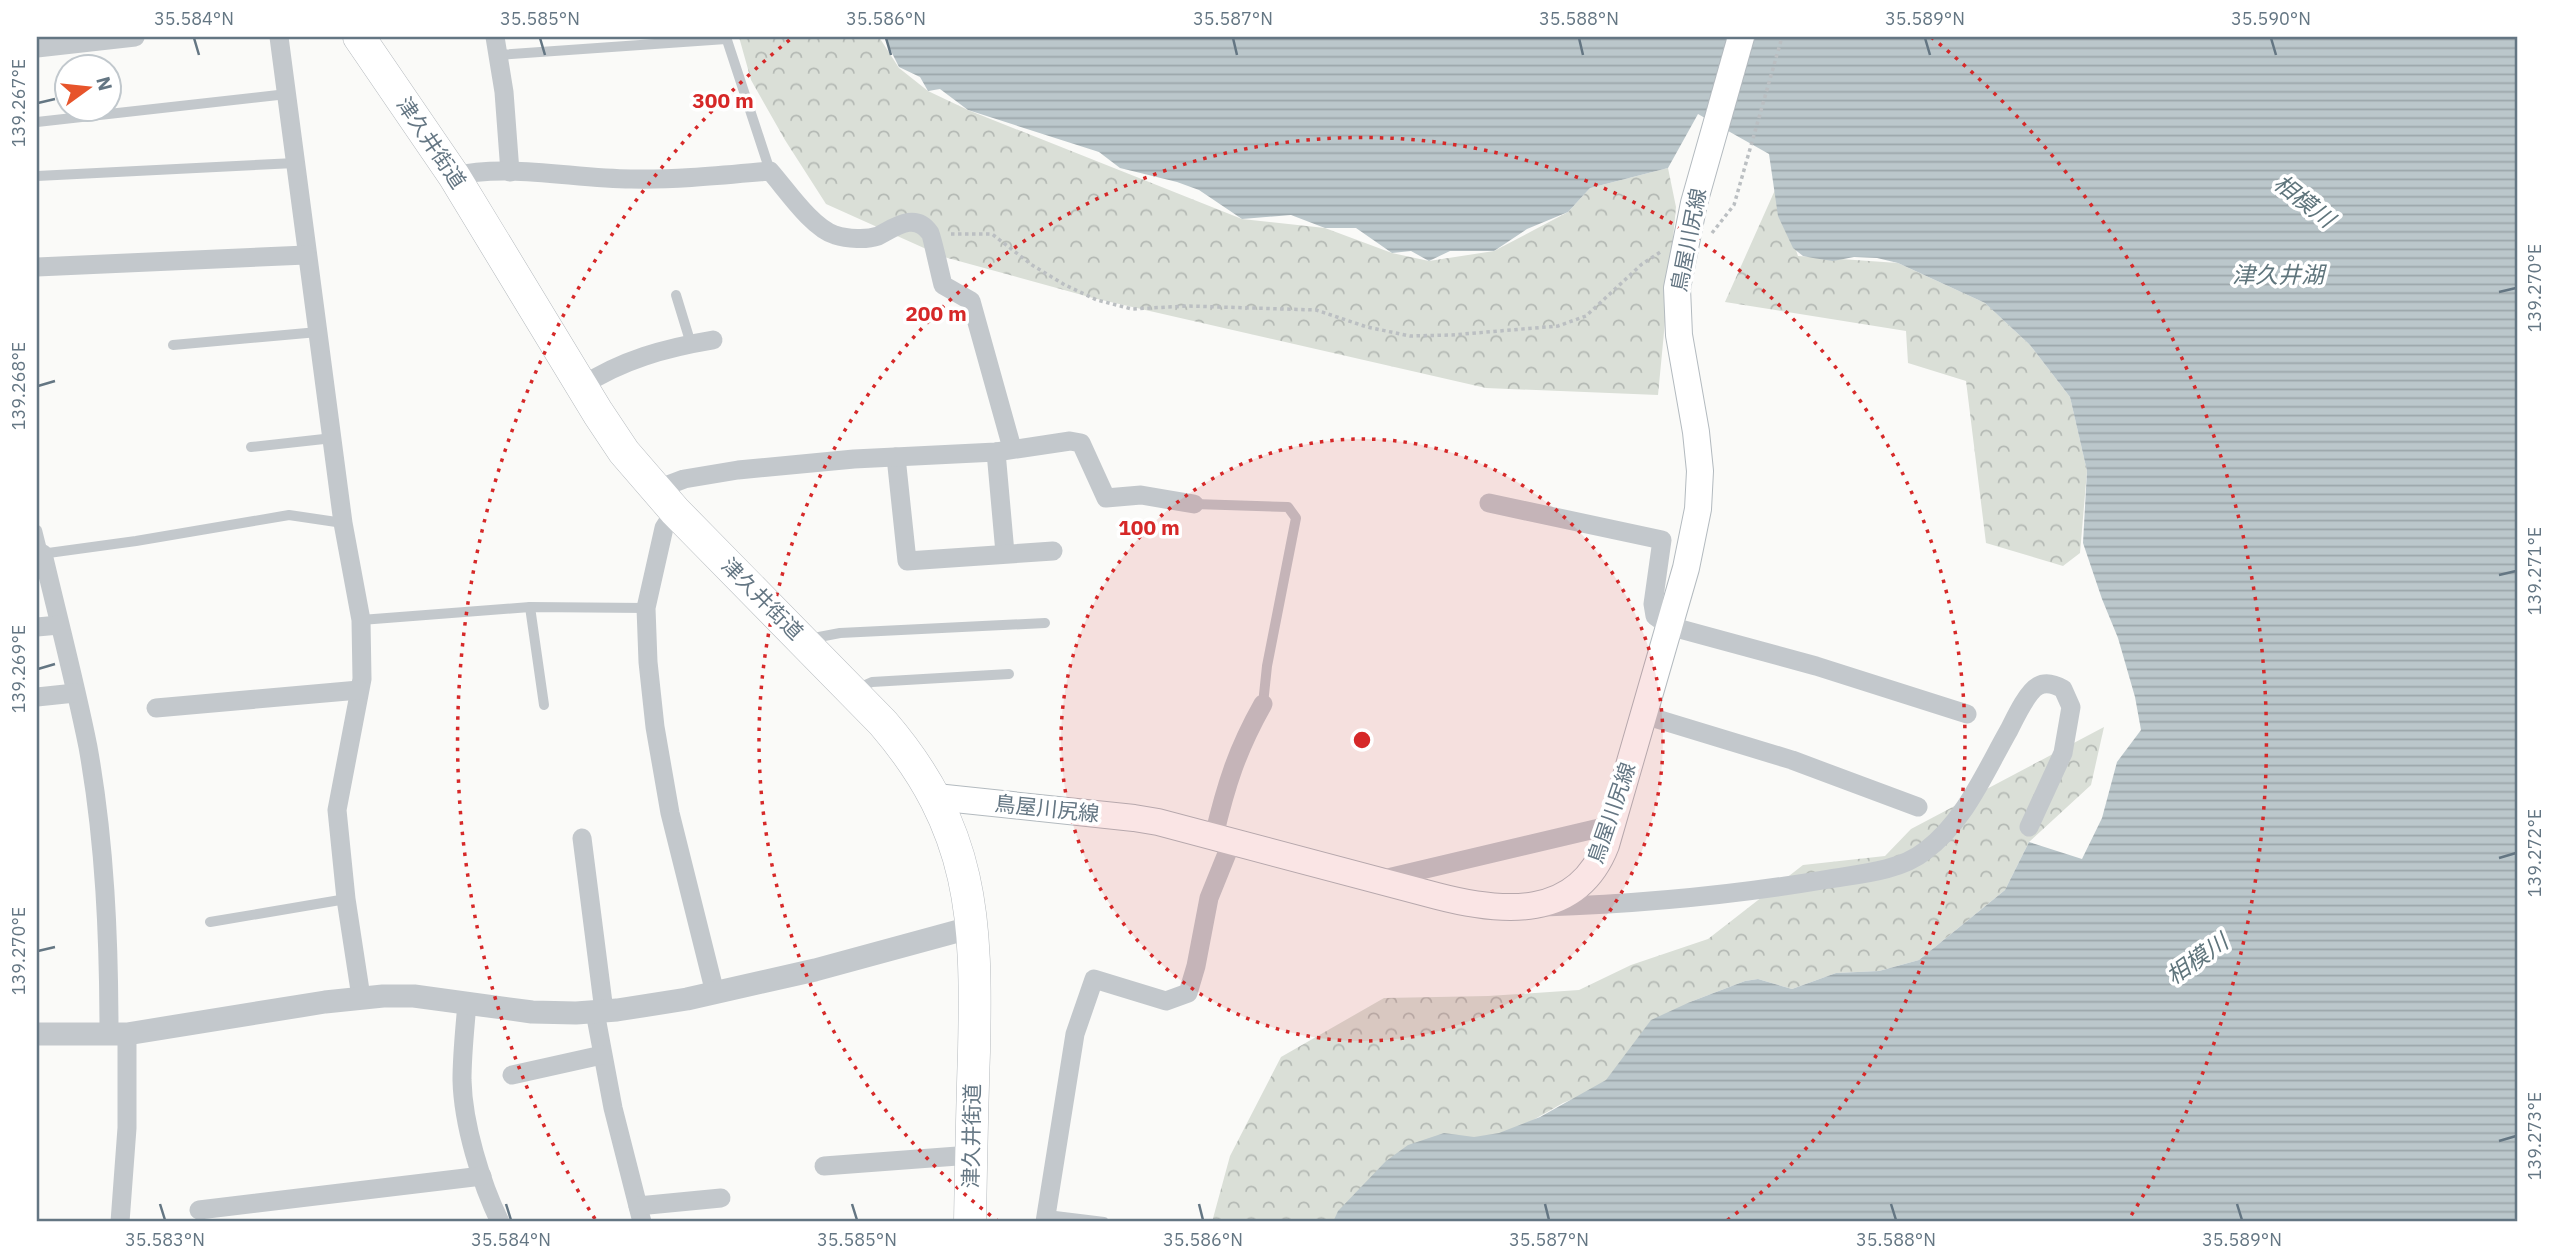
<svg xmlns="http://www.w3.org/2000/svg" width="2554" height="1259" font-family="'IBM Plex Sans','Noto Sans JP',sans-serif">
<defs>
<pattern id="forest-crowns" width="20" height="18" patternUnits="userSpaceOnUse" patternTransform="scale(1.75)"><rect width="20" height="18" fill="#dadfd7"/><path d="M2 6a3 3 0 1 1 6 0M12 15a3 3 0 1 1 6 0" fill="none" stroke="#b4b9b4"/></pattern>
<pattern id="water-rules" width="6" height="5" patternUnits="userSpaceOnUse" patternTransform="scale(1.75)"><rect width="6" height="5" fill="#bbc7cb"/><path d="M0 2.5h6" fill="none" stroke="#9ca6aa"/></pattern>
</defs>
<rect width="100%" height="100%" fill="#fafaf8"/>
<g fill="url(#forest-crowns)">
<path d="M739,37H879L899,68L928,91L968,110L1242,219L1325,228L1392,253L1429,261L1494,251L1568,212L1590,188L1668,168L1676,207L1658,395L1486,388L1093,298L944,257L826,204L785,140L751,80Z"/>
<path d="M1775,190L1798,256L1898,263L1985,303L2030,345L2070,397L2087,471L2080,553L2063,566L1986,543L1966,381L1908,363L1906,331L1725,302Z"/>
<path d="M2104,727L2091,785L2029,842L2005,890L1919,960L1879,971L1836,973L1792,989L1758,979L1745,981L1690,1002L1607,1085L1563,1103L1500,1139L1336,1222H1212L1230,1156L1281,1057L1384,998L1488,996L1579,990L1631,965L1708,939L1803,865L1885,856L1911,829Z"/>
</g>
<path fill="url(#water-rules)" d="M884,37H2517V1222H1333L1338,1211L1386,1161L1408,1145L1444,1133L1474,1137L1499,1133L1540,1117L1606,1080L1651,1020L1690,1002L1745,981L1758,979L1792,989L1836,973L1879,971L1919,960L2005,890L2029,842L2082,859L2102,818L2117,762L2141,730L2135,697L2118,638L2102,599L2083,543L2087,471L2070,397L2030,345L1985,303L1898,263L1877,258L1854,257L1833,261L1813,258L1803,256L1793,248L1778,216L1769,154L1698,114L1668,168L1590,188L1568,212L1527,229L1494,251H1450L1429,261L1411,251L1392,253L1356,228H1325L1291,215L1242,219L1199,190L1177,182L1120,168L1099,152L968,110L940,89L928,91L920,77L899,67Z"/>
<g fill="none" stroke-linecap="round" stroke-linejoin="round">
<g stroke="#b3babf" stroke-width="28">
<path id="secondary" d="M936,797L1134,818L1158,822L1437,896C1502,913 1577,920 1606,845L1686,568L1698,509L1700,471L1696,432L1679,335L1677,288L1694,203L1741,37"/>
</g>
<g stroke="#b4b9bd" stroke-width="33">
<path id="trunk" d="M359,37L454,176L598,413L624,452L675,511L883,723C974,829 977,919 974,1052C972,1109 971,1165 970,1222"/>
</g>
<g stroke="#bbbfc2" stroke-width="3.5" stroke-dasharray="3.5 3.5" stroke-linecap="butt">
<path d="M1712,233L1734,205L1782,37"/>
<path d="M951,234H992L1032,265L1065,285L1097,300L1132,309L1188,306L1316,310L1367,327L1410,336L1452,335L1558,326L1586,316L1642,264L1662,251"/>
</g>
<g stroke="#c3c8cc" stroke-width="10">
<path d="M726,37L770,171"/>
<path d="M498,55L726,39"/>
<path d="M37,122L287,94"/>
<path d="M37,176L295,163"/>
<path d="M676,295L691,344"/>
<path d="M173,345L318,332"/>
<path d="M251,447L333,438"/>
<path d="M1194,504L1288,507L1296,518L1267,666L1263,704"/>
<path d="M37,530L43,554"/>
<path d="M41,554L136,541L289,515L343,523"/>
<path d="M530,607L544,705"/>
<path d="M361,620L530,607L646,608"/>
<path d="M810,642L819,637L840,633L1045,623"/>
<path d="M856,689L872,682L1009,674"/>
<path d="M210,922L346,899"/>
<path d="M1047,1215L1104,1222"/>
</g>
<g stroke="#c3c8cc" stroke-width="19">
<path d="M279,37L343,523L361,620L362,679L337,810L346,899L361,997"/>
<path d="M495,37L504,92L510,172"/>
<path d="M37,48L135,37"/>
<path d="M454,176C508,163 575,179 631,179C677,180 724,175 770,171C786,189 812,228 835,235C847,239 867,240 878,236C894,228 915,211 930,233C932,236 941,278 943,285L971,301L1012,448"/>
<path d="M37,267L306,255"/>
<path d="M582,386C622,360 665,348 713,340"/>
<path d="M996,452L1005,553"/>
<path d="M896,457L907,561L1053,551"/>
<path d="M655,490L684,479L738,470L854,459L996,452L1070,441L1081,443L1106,498L1141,495L1194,504"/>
<path d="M1489,503L1662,540L1653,604L1655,616L1669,626L1816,666L1967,714"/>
<path d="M675,511L664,528L646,608L648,662L655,727L670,813L715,993"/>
<path d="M43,554C58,618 75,682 88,747C105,842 109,939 109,1035"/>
<path d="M37,627L59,625"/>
<path d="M37,697L75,693"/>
<path d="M156,708L359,690"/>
<path d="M1644,715L1792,760L1918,807"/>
<path d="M1214,836C1226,785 1237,750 1263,704"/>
<path d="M582,838L604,1011"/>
<path d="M1379,880L1612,825"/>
<path d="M1544,907C1639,904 1735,895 1829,879C1860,874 1900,871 1925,851C1965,821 1985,772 2009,730C2015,718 2027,692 2038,686C2047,681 2056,685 2063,689L2071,707L2063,753L2029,827"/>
<path d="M467,1003C465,1028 462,1054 462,1080C463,1124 481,1183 500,1222"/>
<path d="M595,1012L613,1108L642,1222"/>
<path d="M512,1075L602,1055"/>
<path d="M824,1166L971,1155"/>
<path d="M638,1206L721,1198"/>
<path d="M199,1210L482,1176"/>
<path d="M120,1222L127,1128V1034"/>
<path d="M1045,1222L1075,1034L1094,979L1166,1001L1188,993L1196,966L1209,898L1232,841"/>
</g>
<path stroke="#c3c8cc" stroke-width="23" d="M37,1034H127L325,1002L383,996H414L532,1012L576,1013L617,1010L687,999L815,970L973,927"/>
<use href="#secondary" stroke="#fff" stroke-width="26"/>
<use href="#trunk" stroke="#fff" stroke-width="32"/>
</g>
<path fill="none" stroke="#647683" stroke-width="2.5" d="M194,38L199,55M540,38L545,55M886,38L891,55M1233,38L1237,55M1579,38L1583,55M1925,38L1930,55M2271,38L2276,55M38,103L55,99M2499,292L2516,288M38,386L55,381M2499,575L2516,571M38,669L55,664M2499,858L2516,853M38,951L55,947M2499,1141L2516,1136M160,1204L165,1220M506,1204L511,1220M852,1204L857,1220M1199,1204L1203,1220M1545,1204L1549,1220M1891,1204L1896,1220M2237,1204L2242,1220"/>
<circle cx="1362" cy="740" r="301" fill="#d62828" fill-opacity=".12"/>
<g fill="none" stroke="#d62828" stroke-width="3.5" stroke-dasharray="3.5 7">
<circle cx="1362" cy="740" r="301"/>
<path d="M999 1222A603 603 0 1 1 1725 1222"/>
<path d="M595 1219A904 904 0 0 1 793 37M1931 37A904 904 0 0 1 2129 1219"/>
</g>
<g text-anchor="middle" stroke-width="7" stroke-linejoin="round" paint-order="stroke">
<g font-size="21" fill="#647683" stroke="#fff">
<text transform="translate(431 143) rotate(56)" y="7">津久井街道</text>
<text transform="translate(1689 240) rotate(-79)" y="7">鳥屋川尻線</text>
<text transform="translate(762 599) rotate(45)" y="7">津久井街道</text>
<text transform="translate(1047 809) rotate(6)" y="7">鳥屋川尻線</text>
<text transform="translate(1612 813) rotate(-71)" y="7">鳥屋川尻線</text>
<text transform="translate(972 1136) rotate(-89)" y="7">津久井街道</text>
</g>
<g font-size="23" font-style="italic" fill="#5f757c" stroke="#fff">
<text transform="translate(2304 201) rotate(38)" y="8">相模川</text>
<text x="2278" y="283">津久井湖</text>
<text transform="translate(2197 959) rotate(-35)" y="8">相模川</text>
</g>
</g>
<circle cx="1362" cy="740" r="10" fill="#d62828" stroke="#fff" stroke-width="3.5"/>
<g font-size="21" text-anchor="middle" font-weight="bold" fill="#d62828" stroke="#fff" stroke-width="7" stroke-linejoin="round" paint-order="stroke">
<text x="723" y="108">300 m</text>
<text x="936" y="321">200 m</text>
<text x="1149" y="535">100 m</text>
</g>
<rect width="2554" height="1259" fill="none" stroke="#ffffff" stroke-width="77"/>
<g transform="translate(88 88) rotate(75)"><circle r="33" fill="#ffffff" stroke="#c1c8cd" stroke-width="2"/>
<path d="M0-5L12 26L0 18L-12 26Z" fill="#e7542b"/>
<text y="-10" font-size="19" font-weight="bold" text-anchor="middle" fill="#647683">N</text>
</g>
<rect x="38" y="38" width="2478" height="1182" fill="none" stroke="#647683" stroke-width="2.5"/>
<g font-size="18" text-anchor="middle" fill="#647683">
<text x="194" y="25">35.584°N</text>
<text x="540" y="25">35.585°N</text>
<text x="886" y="25">35.586°N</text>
<text x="1233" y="25">35.587°N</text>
<text x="1579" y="25">35.588°N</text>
<text x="1925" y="25">35.589°N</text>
<text x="2271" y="25">35.590°N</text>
<text transform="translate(19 103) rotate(-90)" y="6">139.267°E</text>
<text transform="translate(2535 288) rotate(-90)" y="6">139.270°E</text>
<text transform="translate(19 386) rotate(-90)" y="6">139.268°E</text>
<text transform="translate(2535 571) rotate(-90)" y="6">139.271°E</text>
<text transform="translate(19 669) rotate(-90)" y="6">139.269°E</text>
<text transform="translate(2535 853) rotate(-90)" y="6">139.272°E</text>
<text transform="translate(19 951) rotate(-90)" y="6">139.270°E</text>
<text transform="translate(2535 1136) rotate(-90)" y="6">139.273°E</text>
<text x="165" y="1246">35.583°N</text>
<text x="511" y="1246">35.584°N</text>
<text x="857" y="1246">35.585°N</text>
<text x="1203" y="1246">35.586°N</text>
<text x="1549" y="1246">35.587°N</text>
<text x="1896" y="1246">35.588°N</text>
<text x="2242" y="1246">35.589°N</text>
</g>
</svg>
